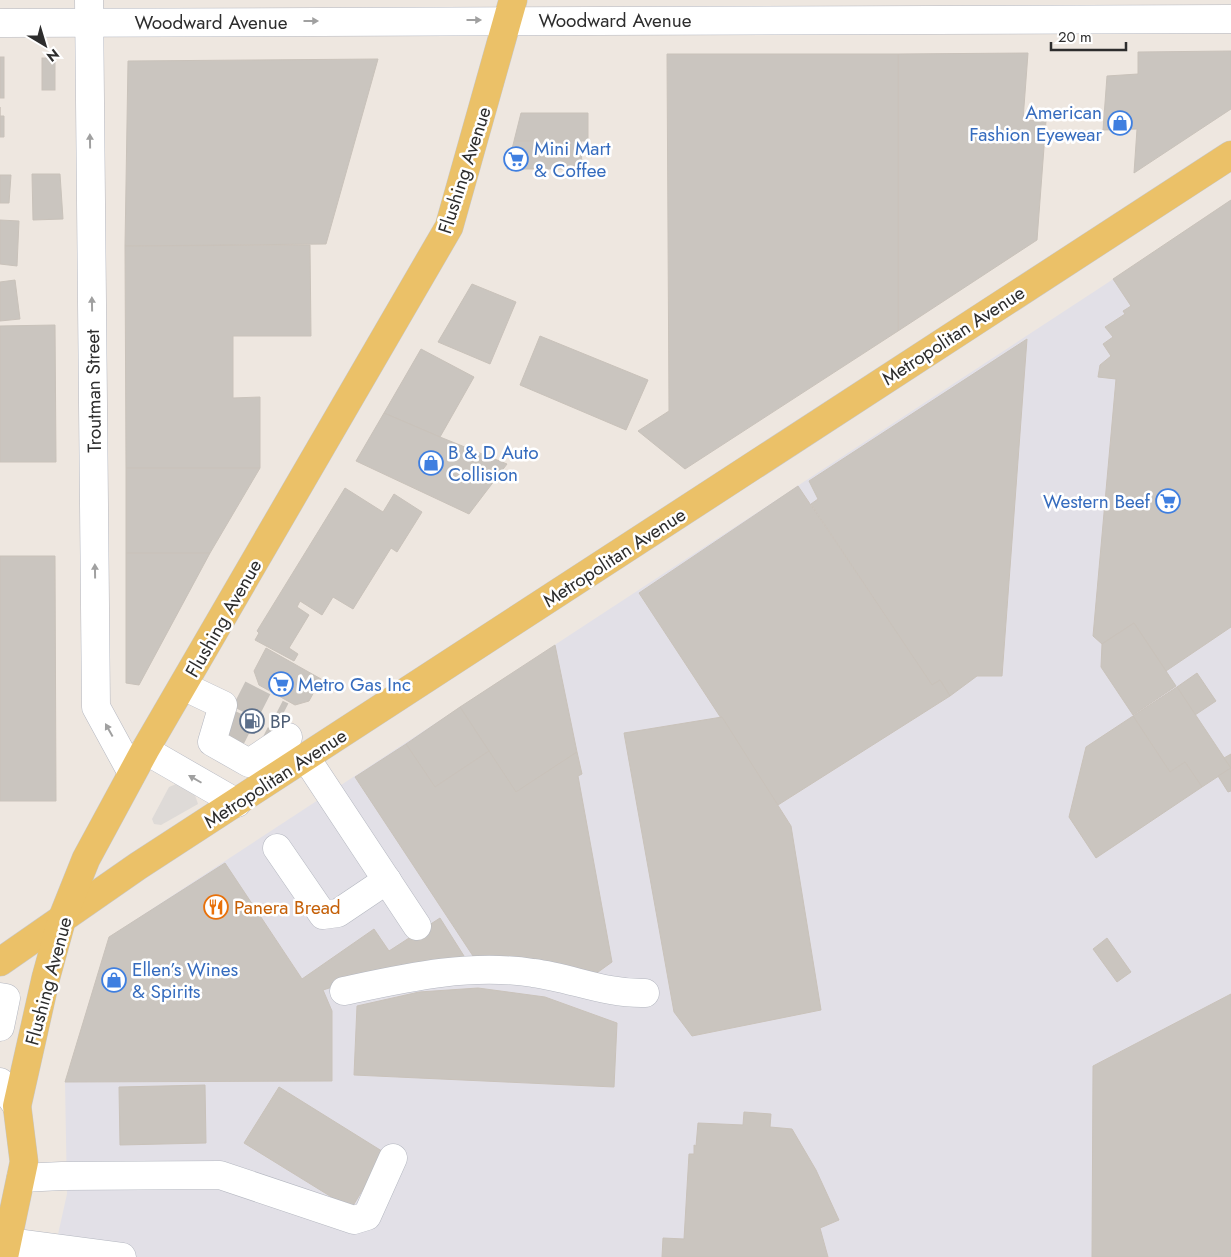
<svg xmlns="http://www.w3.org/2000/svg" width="1231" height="1257" font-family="Jost,sans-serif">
<rect width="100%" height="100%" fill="#eee7e0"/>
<path fill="#e2e0e7" d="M1231,202V1257H53L67,1194L65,1082L109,937Z"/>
<path fill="#dedad7" d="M176,784L195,795L198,804L161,825L154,824L152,819L169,787Z"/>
<g fill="#cac5bf" stroke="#c9c2ba">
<path d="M1231,51V109L1134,173L1137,129L1103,130L1107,76L1138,74V52Z"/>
<path d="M1028,53L1023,120L1046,121L1037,240L898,331V54Z"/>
<path d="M667,54H898V331L685,469L638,431L669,411Z"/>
<rect x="0" y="57" width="4" height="41"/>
<rect x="42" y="58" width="13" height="32"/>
<path d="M378,59L326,244L125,246L128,61Z"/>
<path d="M0,107V116H4V137H0Z"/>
<path d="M521,113H588V141H514Z"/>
<path d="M514,141H581L582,169H507Z"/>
<path d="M32,174H60L63,219L33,220Z"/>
<path d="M0,175H11L9,203H0Z"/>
<path d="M1231,200V627L1166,671L1134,623L1102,644L1093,636L1116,379L1098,377L1100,365L1111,356L1103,344L1113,337L1105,327L1125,314L1123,311L1131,306L1113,279Z"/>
<path d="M0,220L19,221L17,266L0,264Z"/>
<path d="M310,245L311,336H233V398L260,397V468H126L125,246Z"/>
<path d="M15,280L20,319L0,321V282Z"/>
<path d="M472,284L516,302L490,364L438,342Z"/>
<path d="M55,325L56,462H0V326Z"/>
<path d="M540,336L648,380L626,430L520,385Z"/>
<path d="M1027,339L1002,676H977L950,696L940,680L932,685L811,504L818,499L809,481Z"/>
<path d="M421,349L474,377L440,437L384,413Z"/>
<path d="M384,413L440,437L507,464L469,514L356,461Z"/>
<path d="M126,468H260L210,553H126Z"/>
<path d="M798,486L932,685L940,680L950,696L778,805L639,593Z"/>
<path d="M345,488L383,512L394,494L422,512L397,552L391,548L353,609L333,597L322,615L300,601L297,607L309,615L289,648L298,654L294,661L255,640L259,633L257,631Z"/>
<path d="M126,553H210L139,685L126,683Z"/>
<path d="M0,556H55L56,801H0Z"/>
<path d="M1134,623L1176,686L1133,715L1101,667L1102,644Z"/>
<path d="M555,645L577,752L516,792L460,707Z"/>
<path d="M266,648L321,679L309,701L295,705L259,685L254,671Z"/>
<path d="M1197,673L1216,701L1195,715L1177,687Z"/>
<path d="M1177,687L1231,768L1202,787L1185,762L1170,772L1133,716Z"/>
<path d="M460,707L489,751L435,787L406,744Z"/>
<path d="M1133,716L1170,772L1185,762L1202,787L1096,858L1069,817L1086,747Z"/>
<path d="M722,717L791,826L821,1010L692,1036L674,1012L624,733Z"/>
<path d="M406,744L435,787L489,751L516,792L577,752L582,774L578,776L612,962L594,975L473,956L355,777Z"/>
<path d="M1231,754V768L1224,758Z"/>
<path d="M1231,768V791L1228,792L1218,776Z"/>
<path d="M225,863L302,979L374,929L389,951L440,918L464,956L455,962L383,971L323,990L332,1011V1081L65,1082L109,937Z"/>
<path d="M1107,938L1131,972L1117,982L1093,949Z"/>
<path d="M478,988L545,997L617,1023L614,1087L354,1075L357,1006L419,992Z"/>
<path d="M1231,994V1257H1092L1093,1066Z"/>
<path d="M205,1085L206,1143L120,1145L119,1087Z"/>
<path d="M279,1087L385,1153L351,1209L244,1143Z"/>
<path d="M744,1112L771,1114L770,1127L792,1129L816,1170L839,1220L820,1228L828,1257H662L663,1238L684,1239L689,1154H694V1145L696,1146L698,1123L743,1125Z"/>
</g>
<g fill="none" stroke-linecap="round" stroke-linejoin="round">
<g stroke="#c7c2bc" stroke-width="28" stroke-dasharray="28 14" stroke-linecap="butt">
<path d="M239,694L282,716"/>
<path d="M224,721L266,742"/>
</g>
<g stroke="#b4b7c0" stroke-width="29">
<g id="minor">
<path d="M89,0L96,707L132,773"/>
<path d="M0,23L1231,19"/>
<path d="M183,686L223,705L212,742L249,763L288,737"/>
<path d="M145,750L237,803"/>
<path d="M306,758L417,926"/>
<path d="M277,848L323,915L338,913L387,880"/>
<path d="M344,991C405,978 469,963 533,973C572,978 605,994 645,993"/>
<path d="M0,997L6,998L0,1027"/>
<path d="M0,1082L17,1106"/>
<path d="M21,1178L62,1176L220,1175L354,1220L367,1216L393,1158"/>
<path d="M8,1242L122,1257"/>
</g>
</g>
<g stroke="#c8c8c8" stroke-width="29">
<g id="major">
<path d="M0,962L138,866L1231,155"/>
<path d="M4,1257L24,1162L17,1106L46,977L62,919L86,859L145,750L449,227L513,0"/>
</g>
</g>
<use href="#minor" stroke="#fff" stroke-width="28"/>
<use href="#major" stroke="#ebc168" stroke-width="28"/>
</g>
<defs><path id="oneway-solid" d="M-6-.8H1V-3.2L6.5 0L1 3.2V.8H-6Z" transform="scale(1.25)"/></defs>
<g fill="#a0a0a0">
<use href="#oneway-solid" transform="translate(474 20)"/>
<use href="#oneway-solid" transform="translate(311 21)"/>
<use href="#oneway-solid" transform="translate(90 141) rotate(-91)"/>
<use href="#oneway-solid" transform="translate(92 304) rotate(-91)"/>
<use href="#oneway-solid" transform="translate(95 571) rotate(-91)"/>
<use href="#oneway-solid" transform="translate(109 730) rotate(-119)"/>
<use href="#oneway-solid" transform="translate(195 779) rotate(-150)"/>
</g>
<defs>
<g id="shop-ring" transform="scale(1.25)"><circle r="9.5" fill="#fff" stroke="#3f7fe0" stroke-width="1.5"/><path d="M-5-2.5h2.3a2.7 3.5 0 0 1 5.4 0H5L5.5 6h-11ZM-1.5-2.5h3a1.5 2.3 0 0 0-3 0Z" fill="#3f7fe0"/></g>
<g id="supermarket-ring" transform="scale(1.25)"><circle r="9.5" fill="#fff" stroke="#3f7fe0" stroke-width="1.5"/><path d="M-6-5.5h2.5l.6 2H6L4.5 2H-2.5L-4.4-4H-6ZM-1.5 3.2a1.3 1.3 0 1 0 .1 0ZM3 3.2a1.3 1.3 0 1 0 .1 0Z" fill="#3f7fe0"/></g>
<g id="fuel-ring" transform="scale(1.25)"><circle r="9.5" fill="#fff" stroke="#5c6f8a" stroke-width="1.5"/><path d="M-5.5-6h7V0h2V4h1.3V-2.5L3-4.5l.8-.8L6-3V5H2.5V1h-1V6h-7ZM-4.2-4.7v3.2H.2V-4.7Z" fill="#5c6f8a"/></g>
<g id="restaurant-ring" transform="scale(1.25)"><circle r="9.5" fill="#fff" stroke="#e8710a" stroke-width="1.5"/><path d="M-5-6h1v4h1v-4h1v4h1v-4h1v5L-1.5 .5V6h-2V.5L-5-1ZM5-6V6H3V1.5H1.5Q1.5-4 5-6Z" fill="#e8710a"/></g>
</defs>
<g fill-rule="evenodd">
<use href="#shop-ring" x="1120" y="123"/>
<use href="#supermarket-ring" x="516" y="159"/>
<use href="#shop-ring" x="431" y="463"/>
<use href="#supermarket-ring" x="1168" y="501"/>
<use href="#supermarket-ring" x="281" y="684"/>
<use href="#fuel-ring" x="252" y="721"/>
<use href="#restaurant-ring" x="216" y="907"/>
<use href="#shop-ring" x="114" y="980"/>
</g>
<g text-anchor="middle" stroke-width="5" stroke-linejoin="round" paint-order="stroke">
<g font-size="19" fill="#2d2d2d" stroke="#fff">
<text x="615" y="27">Woodward Avenue</text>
<text x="211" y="29">Woodward Avenue</text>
<text transform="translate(464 170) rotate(-72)" y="7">Flushing Avenue</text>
<text transform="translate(953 335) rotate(-33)" y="7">Metropolitan Avenue</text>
<text transform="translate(93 391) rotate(-91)" y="7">Troutman Street</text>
<text transform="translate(614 557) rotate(-33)" y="7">Metropolitan Avenue</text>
<text transform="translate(223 618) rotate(-60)" y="7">Flushing Avenue</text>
<text transform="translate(275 778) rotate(-33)" y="7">Metropolitan Avenue</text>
<text transform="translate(48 981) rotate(-75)" y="7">Flushing Avenue</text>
</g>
<g font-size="19" fill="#366cbe" stroke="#fff" text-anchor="start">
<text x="1102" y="119" text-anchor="end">American<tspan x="1102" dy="22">Fashion Eyewear</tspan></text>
<text x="534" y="155">Mini Mart<tspan x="534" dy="22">&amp; Coffee</tspan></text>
<text x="448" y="459">B &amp; D Auto<tspan x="448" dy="22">Collision</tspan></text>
<text x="1150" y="508" text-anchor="end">Western Beef</text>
<text x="298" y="691">Metro Gas Inc</text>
<text x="132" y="976">Ellen’s Wines<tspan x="132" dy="22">&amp; Spirits</tspan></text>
</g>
<g font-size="19" fill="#4e5e75" stroke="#fff" text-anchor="start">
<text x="270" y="728">BP</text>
</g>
<g font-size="19" fill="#c56008" stroke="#fff" text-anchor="start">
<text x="234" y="914">Panera Bread</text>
</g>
</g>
<g transform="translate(45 45) rotate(142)" stroke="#ffffff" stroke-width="4" paint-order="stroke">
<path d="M0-4L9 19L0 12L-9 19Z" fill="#2d2d2d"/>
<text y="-8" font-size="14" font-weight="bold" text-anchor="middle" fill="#2d2d2d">N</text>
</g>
<path d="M1051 42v8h75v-8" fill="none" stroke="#2d2d2d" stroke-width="2.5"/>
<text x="1058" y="42" font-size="15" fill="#2d2d2d" stroke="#ffffff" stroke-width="4" paint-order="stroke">20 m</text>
</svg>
